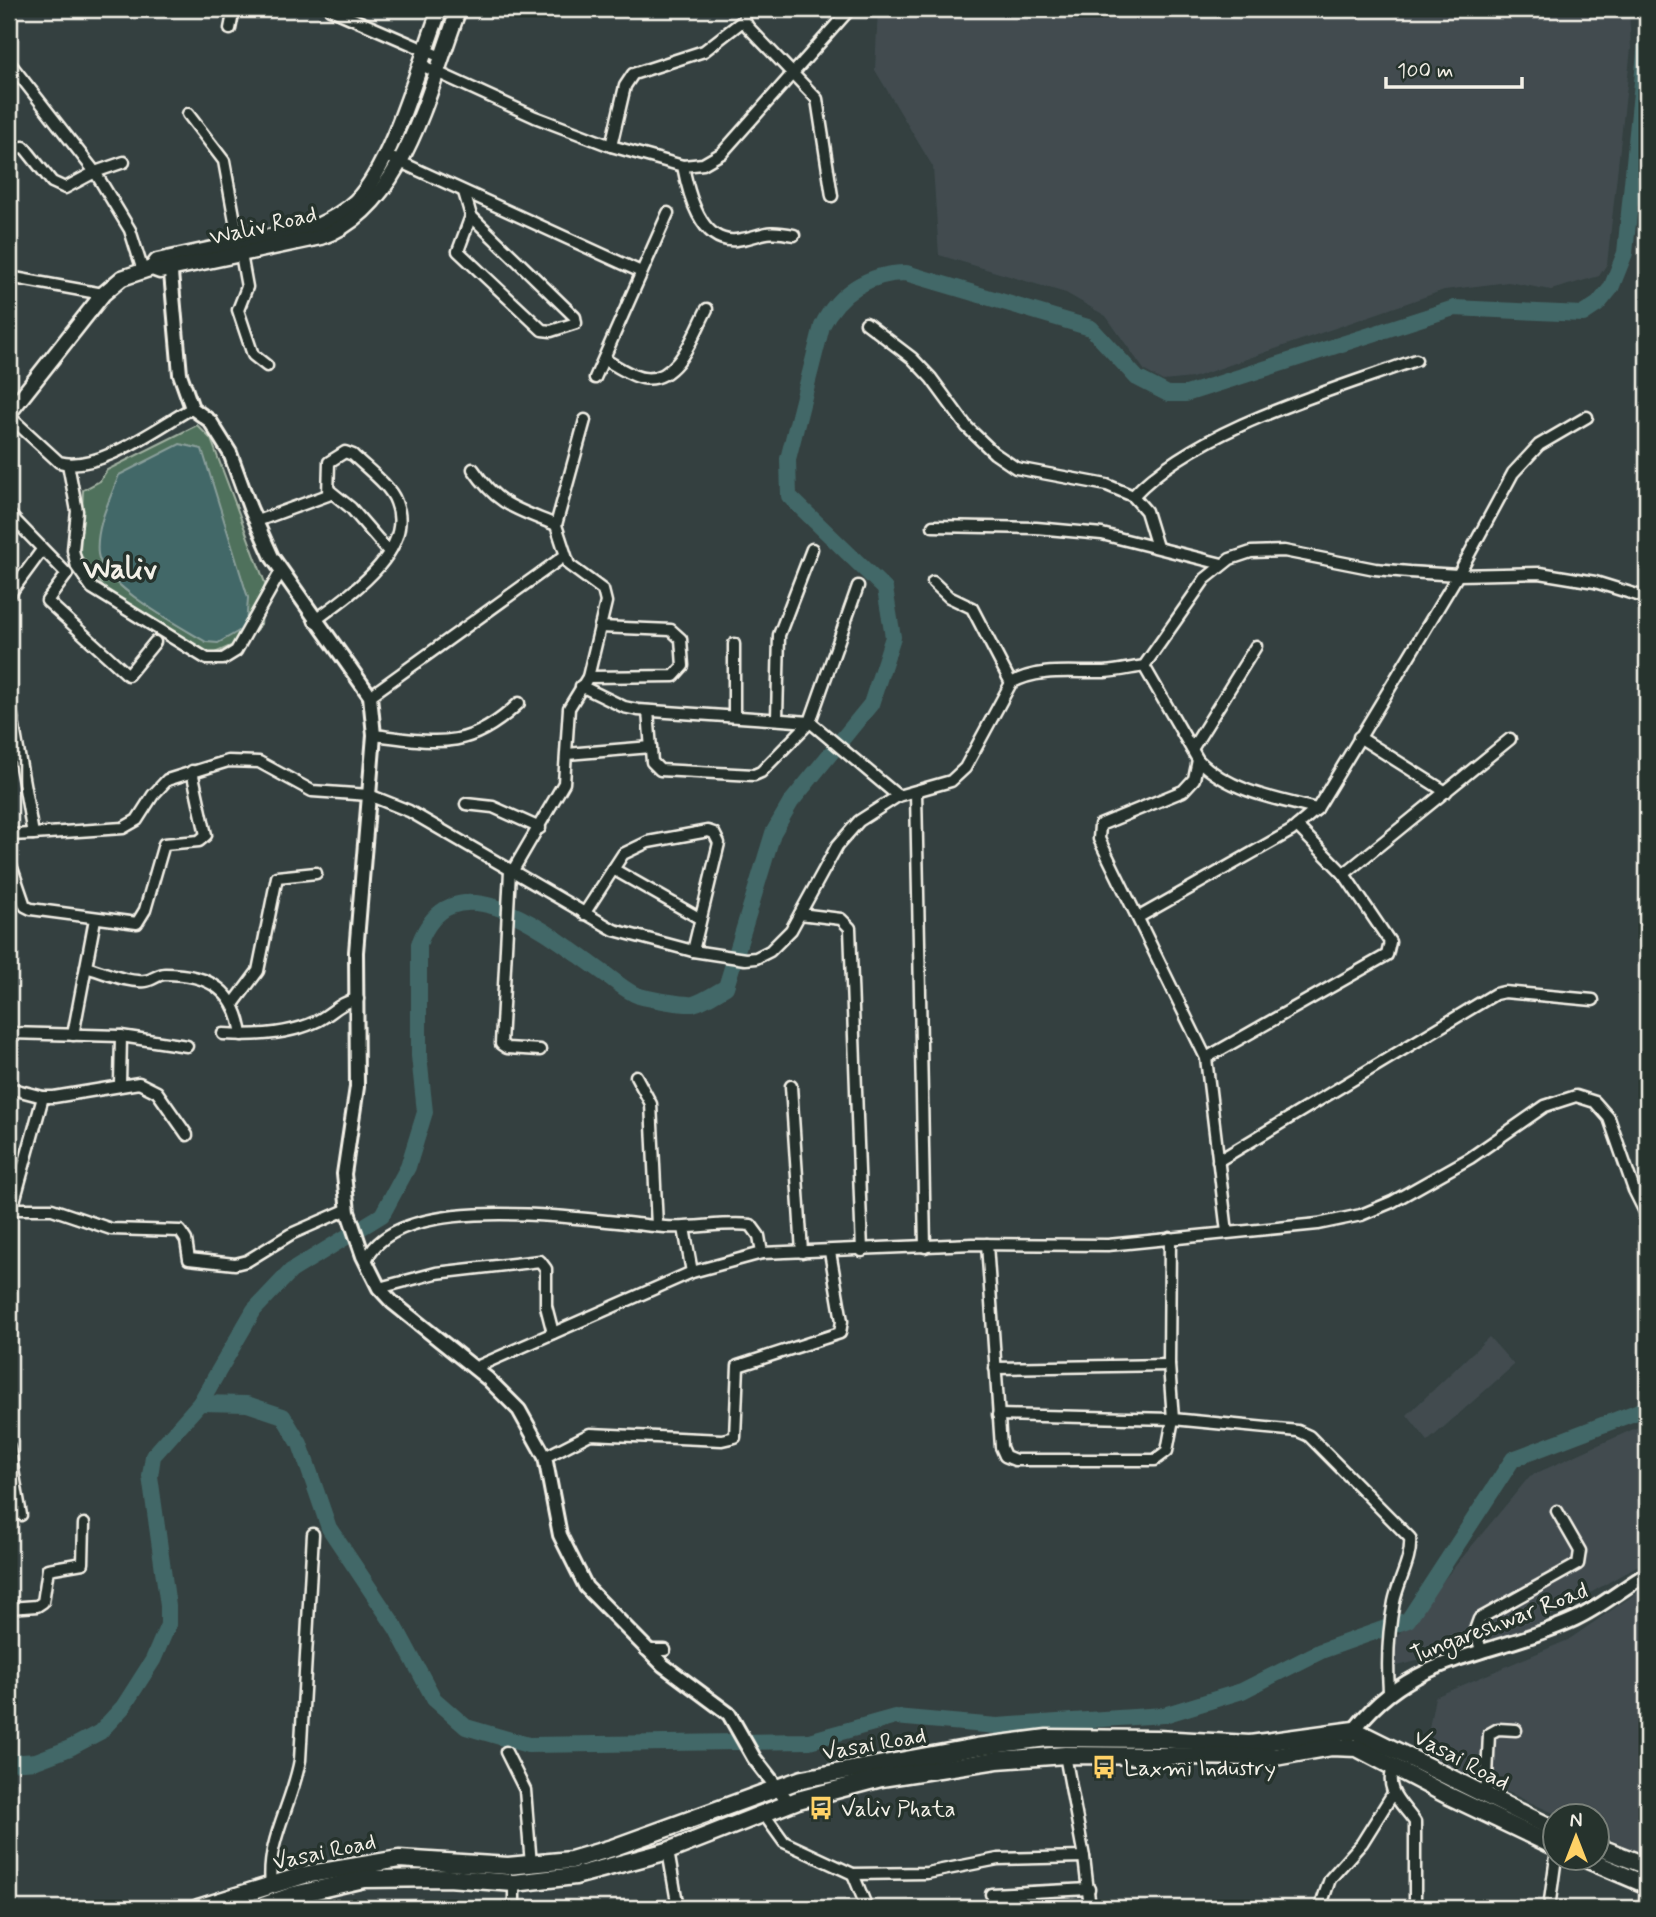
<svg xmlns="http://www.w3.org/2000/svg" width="1656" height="1917" font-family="Mynerve,sans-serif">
<rect width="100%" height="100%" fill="#344040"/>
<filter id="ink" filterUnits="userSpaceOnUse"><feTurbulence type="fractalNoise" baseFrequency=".0143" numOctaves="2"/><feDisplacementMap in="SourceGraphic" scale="14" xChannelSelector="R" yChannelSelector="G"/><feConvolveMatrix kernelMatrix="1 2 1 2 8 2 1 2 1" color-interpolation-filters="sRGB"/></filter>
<g filter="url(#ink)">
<g fill="#424c50">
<path d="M878,9H1629L1631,48L1607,264L1599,276L1551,290L1508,282L1444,290L1192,378L1163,381L1145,371L1106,316L1066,293L939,255L933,167L875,70Z"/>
<path d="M1489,1337L1514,1365L1428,1441L1407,1415Z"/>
<path d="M1647,1423V1560L1520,1634L1390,1668L1398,1635L1530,1476Z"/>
<path d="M1647,1586V1856L1597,1833L1596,1815H1558L1424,1754L1435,1697L1568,1640Z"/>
</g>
<path fill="#50715b" stroke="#a2b1a2" stroke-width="2" fill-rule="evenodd" d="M197,425L211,439L265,583L261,624L249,638L208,656L110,597L80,554L83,490L100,481L107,470ZM227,535L248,598L196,636C166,616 106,588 98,552Z"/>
<path fill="#436867" stroke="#8a9f9b" stroke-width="2" d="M180,444L202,449L248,598L246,627L218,643L206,642C180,626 102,585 98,554C95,528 110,499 119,475Z"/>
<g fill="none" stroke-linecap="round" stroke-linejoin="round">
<g stroke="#436867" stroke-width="16">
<path d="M200,1403L247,1404L283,1416L300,1444L329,1528L396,1628L434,1699L466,1727L528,1745L809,1741L895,1717L997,1726L1164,1715L1242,1691L1321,1651L1408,1620L1513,1459L1647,1408"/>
<path d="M9,1763L36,1761L70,1748L100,1732L123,1707L153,1660L168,1625V1606L150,1476L153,1456L200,1403L254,1310L291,1271L382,1215L408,1167L425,1112L419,1056V944C454,849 560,943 608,976C617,983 629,993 639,996C650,999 683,1005 693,1004C703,1002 717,992 726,987L773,833L791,802L871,704L893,637L885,589L789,496L788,459L822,326C838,293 869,273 906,273L1091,328L1137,378L1168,394H1186L1454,308L1583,314L1598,304L1611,288L1625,253L1647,32"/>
</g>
<g stroke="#f4f1e8" stroke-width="15">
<g id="minor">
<path d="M330,9L441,57"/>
<path d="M746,9L744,20L748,27L817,99L832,196"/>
<path d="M230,29L234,9"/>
<path d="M9,62L95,172L130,230L143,271"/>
<path d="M419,64L535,117L611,146L683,166L703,164L722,153L850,9"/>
<path d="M188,114L224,161L247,287L238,310L253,355L267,366"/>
<path d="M611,146L625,86L633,74L704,51L744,20"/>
<path d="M9,148L24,147L52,182L65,188L95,172L124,162"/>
<path d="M385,155L641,272"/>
<path d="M683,166C688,192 700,244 736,240C764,237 760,228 794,235"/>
<path d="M464,192L471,216L458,251L542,330L551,331L576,323L575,317L471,216"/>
<path d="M9,277L103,294"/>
<path d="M866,323L912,358L931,378L967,427L994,453L1016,468L1107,485L1133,496L1146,511L1157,547"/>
<path d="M604,359C615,365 630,376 643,378C678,384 694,333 707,309"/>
<path d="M595,378L668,213"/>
<path d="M9,416L59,462C98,473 158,427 192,408"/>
<path d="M68,464L77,511L73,550L77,567L92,588L207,659H223L236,651L281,571"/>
<path d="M473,469C498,506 517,509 556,525"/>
<path d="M330,491L351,508L389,552"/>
<path d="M1133,496C1195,429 1330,391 1416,360"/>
<path d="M9,514L67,574L47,601L128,675L155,642"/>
<path d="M257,521L328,495L329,462L345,452L353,455C366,468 390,485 396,502C416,551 348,596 314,621"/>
<path d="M933,526L1036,528L1102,534L1222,564"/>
<path d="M933,582L949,597L972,608L1011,683"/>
<path d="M9,595L42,550"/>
<path d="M734,644V716"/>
<path d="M1144,666L1198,760L1194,779L1183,791L1100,825L1099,839L1206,1058L1227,1232"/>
<path d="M588,677L674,676L683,666L681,639L671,630L600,627"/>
<path d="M581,686L624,707L638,710L810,722L898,796"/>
<path d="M370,696L563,557"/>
<path d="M9,699L33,834L123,828L137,820L153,795L167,780L228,761L259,762L312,791L369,795L409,811L614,930L693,951L745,959L756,958L770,951L791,930L837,846L859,821L898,796L951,781L965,768L1011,683C1039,667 1074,673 1105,672C1118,671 1131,668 1144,666L1205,579L1230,559L1251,552L1284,551L1375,569L1409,572L1458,575L1540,573L1595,582L1647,598"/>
<path d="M648,711L652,762L660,770L754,775L761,772L810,722L858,586"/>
<path d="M777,718L779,635L812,549"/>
<path d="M374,735C438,743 469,751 519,703"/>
<path d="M1359,737L1446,792"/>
<path d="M1192,749L1256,646"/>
<path d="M567,754L651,747"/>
<path d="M1198,760C1229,791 1275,799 1317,809L1458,575L1513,473L1539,445L1587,417"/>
<path d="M916,792L925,1247"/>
<path d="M466,804L493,807L540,828"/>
<path d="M1297,826L1344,874L1510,739"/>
<path d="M9,835L33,834"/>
<path d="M12,868L25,906L31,909L137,923L145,910L164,844L199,841L206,835L192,771"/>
<path d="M613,869L699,918"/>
<path d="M510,871L501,1044L507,1048L540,1050"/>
<path d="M512,872L564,783L569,708L588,677L606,602L603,590L569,565L556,525L585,420"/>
<path d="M584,914L623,854L648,842L708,831L714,833L719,843L693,951"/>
<path d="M800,914L841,919L850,928L862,1251"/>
<path d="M1139,917L1291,831L1317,809"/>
<path d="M86,967C104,972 127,983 145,981C153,980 158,974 165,974C210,974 236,991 242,1035"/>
<path d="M234,1003L258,971L277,877L316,873"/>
<path d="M9,1033L121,1036L187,1046"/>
<path d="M223,1034C254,1036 287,1035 315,1022C331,1015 339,1002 358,999"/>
<path d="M73,1035L95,919"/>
<path d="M1206,1058L1387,955L1390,942L1344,874"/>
<path d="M636,1076L651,1104L657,1226"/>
<path d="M120,1084L121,1036"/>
<path d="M791,1086L802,1252"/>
<path d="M9,1088L43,1097H54L139,1083L157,1092L187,1135"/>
<path d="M1218,1161L1495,994L1504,992L1593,1000"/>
<path d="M9,1209H52L111,1229L180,1231L186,1240L189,1259L235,1264L247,1261L291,1234L348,1209"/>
<path d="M12,1209L43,1097"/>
<path d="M684,1228L692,1272"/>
<path d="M987,1244L1001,1447L1005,1456L1015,1460H1155L1167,1451L1173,1419L1169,1365L1170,1238"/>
<path d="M366,1261C397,1186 600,1222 665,1227C694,1229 722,1222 751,1225L759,1236L762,1253"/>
<path d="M379,1288L436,1273L540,1261L546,1269V1306L553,1333"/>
<path d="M474,1368L692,1272L762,1253L973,1244L1108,1245L1318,1224L1361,1215L1392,1202L1470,1158L1545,1106L1576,1096L1595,1102L1609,1118L1634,1190L1647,1216"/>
<path d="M995,1368L1169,1365"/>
<path d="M998,1415L1173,1419L1298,1431L1309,1436L1410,1538C1412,1560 1398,1581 1394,1602C1388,1632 1387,1661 1389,1691"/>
<path d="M9,1447L21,1515"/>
<path d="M545,1457L590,1434L722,1440L735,1437L738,1366L840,1333L842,1321L830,1252"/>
<path d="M9,1608L37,1606L43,1602L48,1569L83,1563L84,1524"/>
<path d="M646,1650H665"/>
<path d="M1481,1650L1475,1630L1479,1619L1578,1564L1580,1551L1557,1511"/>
<path d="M506,1752L525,1790L531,1865"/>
<path d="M1394,1765C1383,1791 1402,1803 1415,1822V1908"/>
<path d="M1486,1798L1489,1734L1498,1729L1516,1730"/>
<path d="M763,1813L784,1842L853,1874L927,1873L998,1859L1084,1857L1065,1755"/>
<path d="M668,1851L678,1908"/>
<path d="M1084,1857L1090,1908"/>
<path d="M853,1874L867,1908"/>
<path d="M271,1886C266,1841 292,1805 300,1760L313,1534"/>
<path d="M991,1894L1089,1889"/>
<path d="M514,1908V1883"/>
<path d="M1320,1908L1330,1879L1362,1843L1392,1795"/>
<path d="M1549,1908L1556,1857"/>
</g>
</g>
<g stroke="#f4f1e8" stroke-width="18">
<g id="tertiary">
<path d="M170,262L180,374L192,408L210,421L230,453L250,508L272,557L370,696L374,735L356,952L357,1087L344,1174L348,1212L363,1256L379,1288L392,1302L488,1379L519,1410L545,1457L560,1535L586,1587L663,1665L729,1714L754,1758L789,1803"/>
<path d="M1349,1737C1408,1652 1491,1658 1575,1619C1601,1607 1623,1588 1647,1574"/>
</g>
</g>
<g stroke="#f4f1e8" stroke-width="19">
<g id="secondary">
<path d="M152,268L157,261L315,227C330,220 344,213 356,201C393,164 420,60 440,9"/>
<path d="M9,413L103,294L122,278L152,268L160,271L321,237C406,207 429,85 459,9"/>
</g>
</g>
<g stroke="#f4f1e8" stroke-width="21">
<g id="primary">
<path d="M1596,1846L1647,1866"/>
<path d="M1581,1857L1647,1885"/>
<path d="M198,1908L304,1875L399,1859L508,1866L571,1860L612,1848L802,1779L976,1747L1047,1738L1157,1739L1250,1744L1354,1730L1554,1829"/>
<path d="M257,1908L294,1895L364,1879L448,1878L514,1883L575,1876L668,1851L798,1800L881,1778L997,1760L1065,1755L1275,1757L1331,1747L1357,1748L1447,1795L1554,1846"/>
</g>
</g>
<use href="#minor" stroke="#26332d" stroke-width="10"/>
<use href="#tertiary" stroke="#26332d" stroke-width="12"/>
<use href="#secondary" stroke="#26332d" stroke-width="14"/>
<use href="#primary" stroke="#26332d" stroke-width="16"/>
</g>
</g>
<defs>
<g id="bus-bare" transform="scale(1.89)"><path d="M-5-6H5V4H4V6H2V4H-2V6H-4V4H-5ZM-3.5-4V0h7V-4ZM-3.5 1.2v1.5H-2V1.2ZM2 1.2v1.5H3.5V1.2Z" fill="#ffd166" stroke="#26332d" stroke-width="2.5" paint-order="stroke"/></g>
</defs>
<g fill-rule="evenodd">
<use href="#bus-bare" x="1104" y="1767"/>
<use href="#bus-bare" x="821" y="1808"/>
</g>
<g text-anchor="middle" stroke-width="7" stroke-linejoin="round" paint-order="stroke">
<g font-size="23" fill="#f4f1e8" stroke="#26332d">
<text transform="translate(263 225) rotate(-13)" y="8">Waliv Road</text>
<text transform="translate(1499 1622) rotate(-21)" y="8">Tungareshwar Road</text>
<text transform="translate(874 1743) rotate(-10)" y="8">Vasai Road</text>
<text transform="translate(1462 1759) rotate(28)" y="8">Vasai Road</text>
<text transform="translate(324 1851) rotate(-12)" y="8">Vasai Road</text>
</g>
<g font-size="23" fill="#f4f1e8" stroke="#26332d" text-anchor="start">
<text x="1124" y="1775">Laxmi Industry</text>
<text x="841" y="1816">Valiv Phata</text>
</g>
<g font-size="30" font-weight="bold" fill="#f4f1e8" stroke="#26332d">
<text x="120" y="578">Waliv</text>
</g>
</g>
<rect width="1656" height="1917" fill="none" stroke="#26332d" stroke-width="35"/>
<rect x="18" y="18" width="1621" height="1882" fill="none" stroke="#f4f1e8" stroke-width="2.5" filter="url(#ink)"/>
<g transform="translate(1576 1837)"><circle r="33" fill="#26332d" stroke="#787f78" stroke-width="2"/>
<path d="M0-5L12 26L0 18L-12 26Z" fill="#ffd166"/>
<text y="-10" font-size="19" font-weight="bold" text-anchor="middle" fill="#f4f1e8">N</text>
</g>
<path d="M1386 77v10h136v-10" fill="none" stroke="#f4f1e8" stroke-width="3.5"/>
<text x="1397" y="77" font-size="21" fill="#f4f1e8" stroke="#26332d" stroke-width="5" paint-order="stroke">100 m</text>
</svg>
